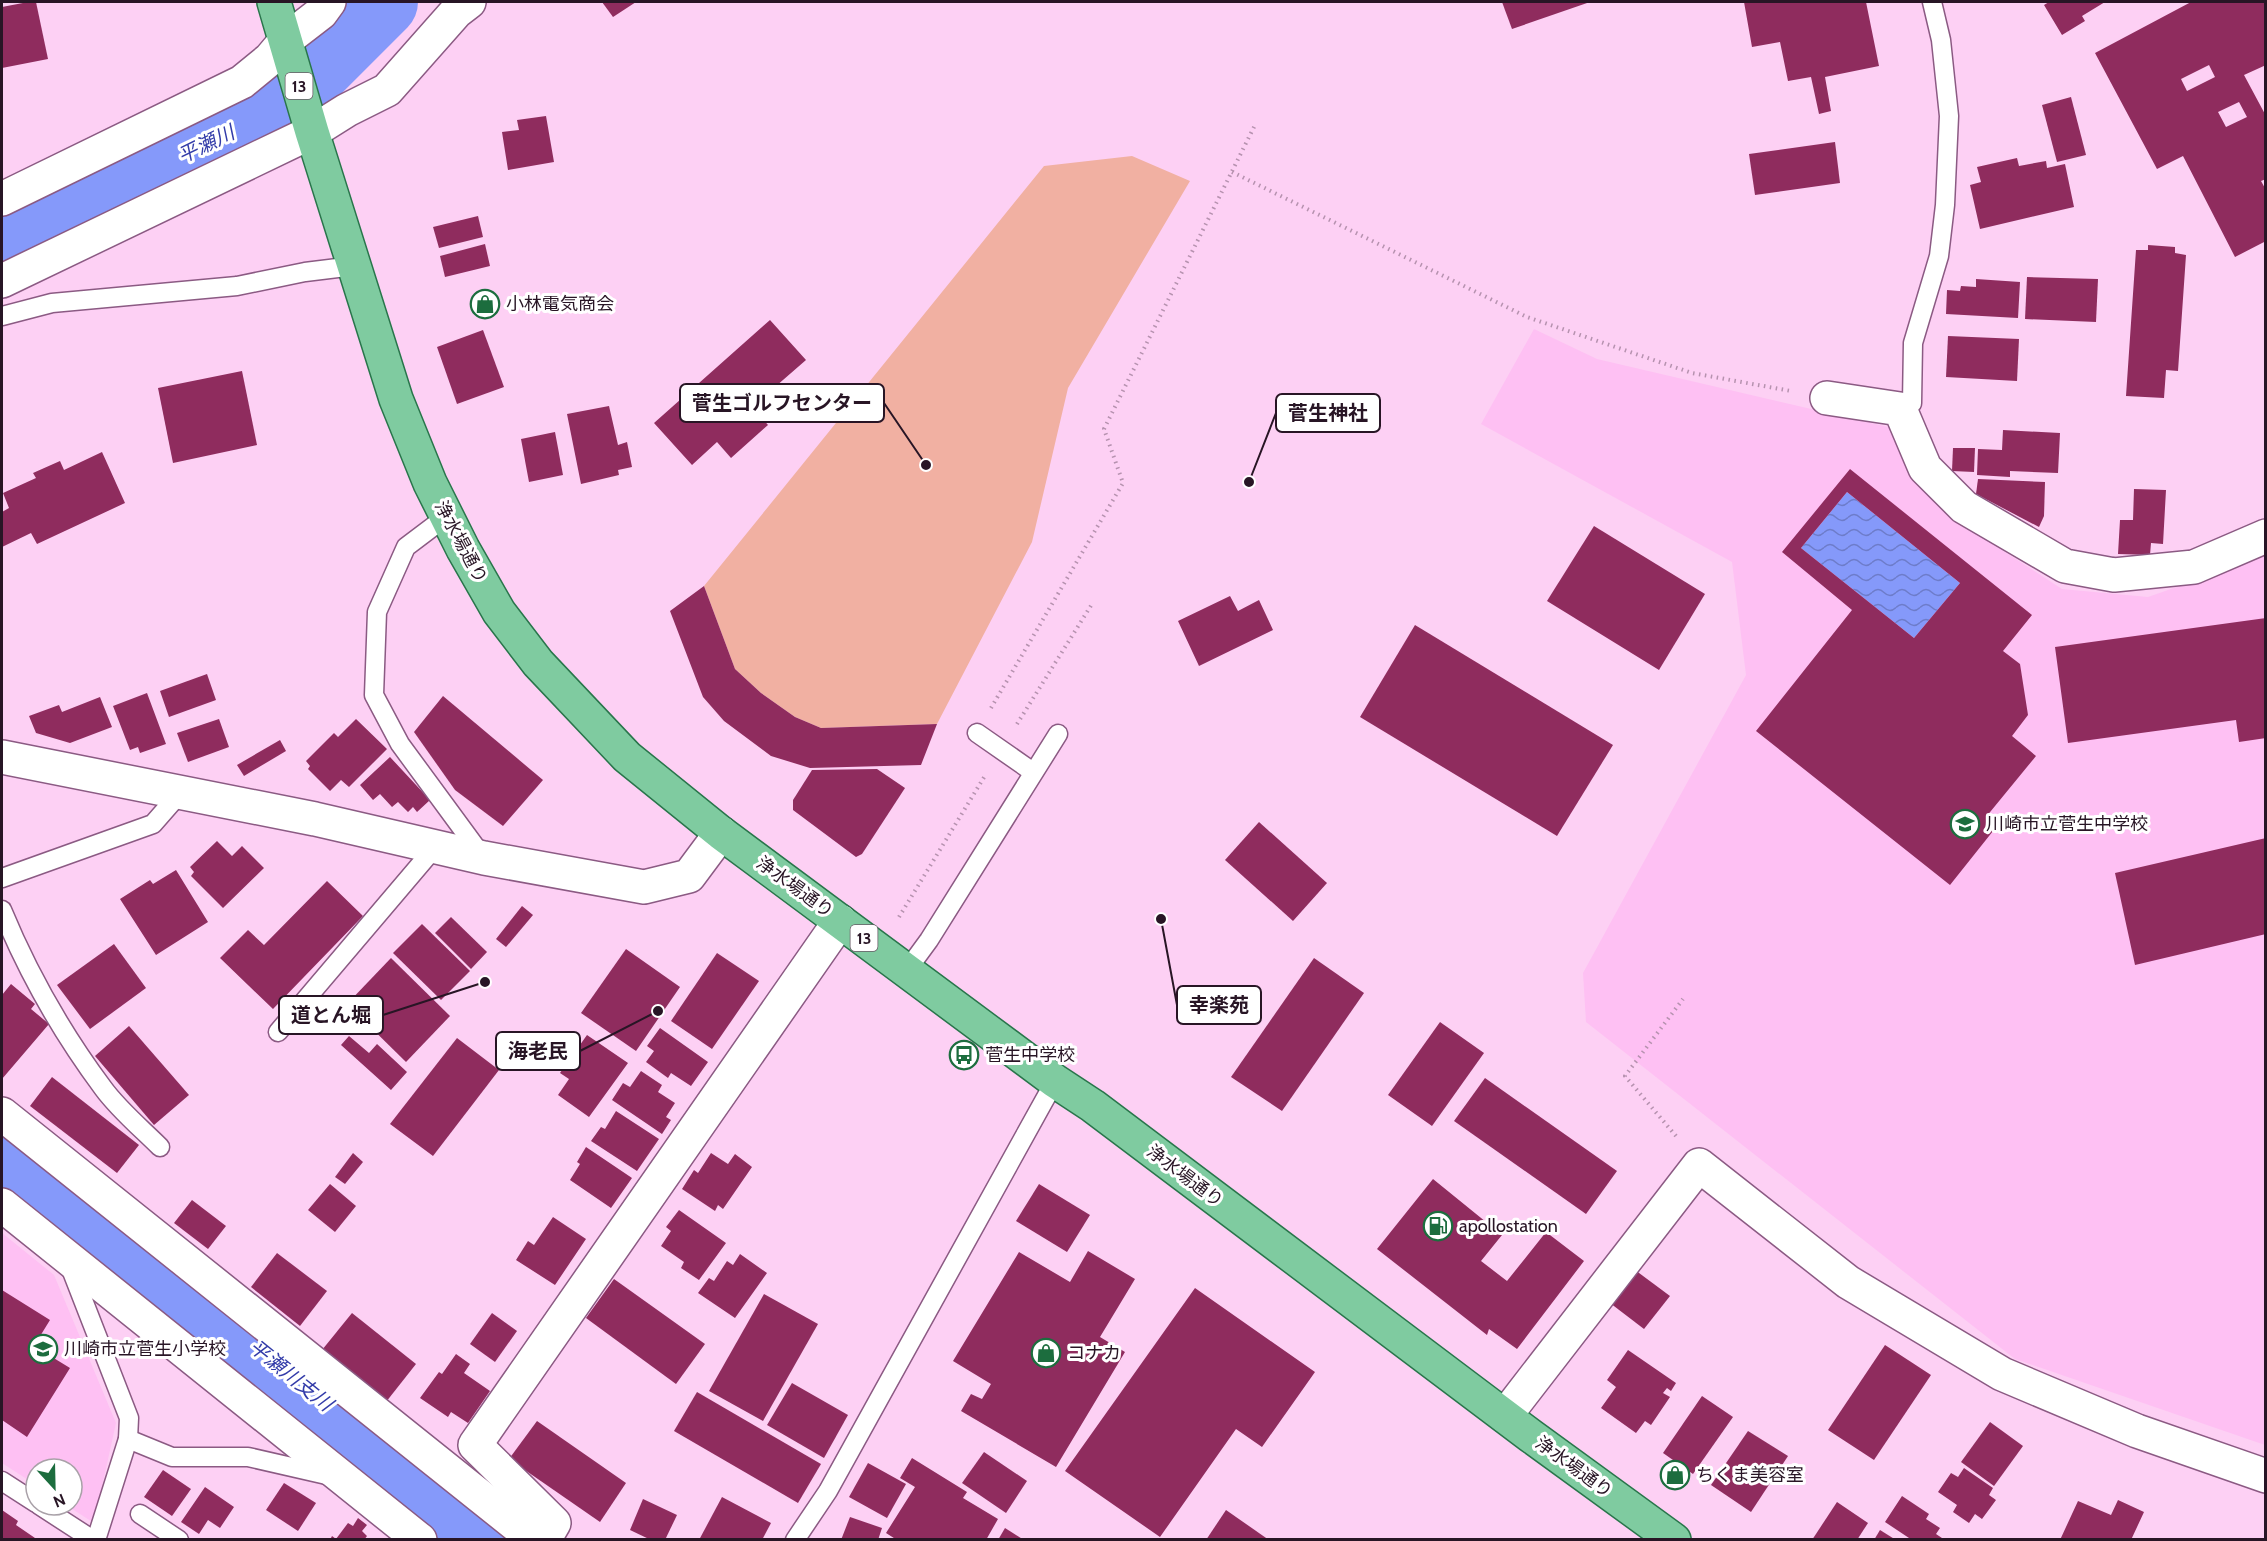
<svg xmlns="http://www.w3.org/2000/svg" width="2267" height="1541" font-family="Cabin,'Noto Sans JP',sans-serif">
<defs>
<pattern id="water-waves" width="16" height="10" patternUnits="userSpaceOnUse" patternTransform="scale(1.5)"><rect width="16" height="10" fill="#8599fa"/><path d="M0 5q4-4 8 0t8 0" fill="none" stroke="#6d7cca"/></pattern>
</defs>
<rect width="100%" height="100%" fill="#fdd0f4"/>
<g fill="#fec0f3">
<path d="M1534,329L1597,359L1901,430L1957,521L2062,589L2148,597L2265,556V1445L2015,1359L1586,1022L1583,973L1746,675L1732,562L1481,424Z"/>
<path d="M2,1233L54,1275L116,1423L94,1523L66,1505H72V1469H36V1485L2,1463Z"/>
</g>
<path fill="#f1b0a2" d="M1132,156L1190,181L1068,388L1032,542L937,724L821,728L795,717L761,693L735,669L704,586L1044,166Z"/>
<path fill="url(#water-waves)" d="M1847,492L1960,583L1914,638L1801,548Z"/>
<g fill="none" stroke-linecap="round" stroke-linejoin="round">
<g stroke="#8599fa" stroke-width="72">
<path d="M2,245L253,121L313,71L382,2"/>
<path d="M2,1143L497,1540"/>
</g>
</g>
<g fill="#8f2c5e" fill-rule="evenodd">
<path d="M28,2H36L48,59L2,68V7Z"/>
<path d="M602,2H636L613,17Z"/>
<path d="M1502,2H1590L1512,29Z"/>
<path d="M1744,2H1866L1879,66L1825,77L1831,111L1819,114L1811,77L1788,81L1780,42L1752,47Z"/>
<path d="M2049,2H2105L2082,16L2085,21L2062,35L2044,5Z"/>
<path d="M2191,2H2266V65L2244,75L2266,116V179L2261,181L2266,190V241L2235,257L2183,156L2157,169L2095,53ZM2209,65L2215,77L2187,91L2181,79ZM2239,102L2247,117L2226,127L2218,112Z"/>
<path d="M2071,97L2086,155L2057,162L2042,105Z"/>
<path d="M546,116L554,162L508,170L502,132L519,130L517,120Z"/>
<path d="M1835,142L1840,183L1755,195L1749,154Z"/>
<path d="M2017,158L2019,166L2046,161L2047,168L2065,164L2074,207L1980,229L1970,185L1981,182L1977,167Z"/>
<path d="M478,216L483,237L439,248L433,227Z"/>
<path d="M485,244L490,266L445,277L440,256Z"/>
<path d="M2148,245L2175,247V253L2186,255L2178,371L2166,370L2164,398L2126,396L2136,250H2148Z"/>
<path d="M2027,277L2098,279L2096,322L2025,319Z"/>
<path d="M1976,279L2020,282L2018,318L1946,314L1947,290L1960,291L1961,286L1976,287Z"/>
<path d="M770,320L806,360L752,407L768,425L731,458L717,442L692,465L654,423Z"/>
<path d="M483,330L504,387L457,404L437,347Z"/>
<path d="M1948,336L2019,339L2017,381L1946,377Z"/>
<path d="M242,371L257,445L173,463L158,388Z"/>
<path d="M609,406L618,445L627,442L632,467L618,470L619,475L581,484L567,414Z"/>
<path d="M2003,430L2060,433L2058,473L2010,471V477L1977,475L1978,449L2002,450Z"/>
<path d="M555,432L563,475L529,482L521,439Z"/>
<path d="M1953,448H1975L1974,472L1952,471Z"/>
<path d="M102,452L125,503L37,544L31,533L2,547V512L9,508L3,493L36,478L33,473L60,461L64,470Z"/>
<path d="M1850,469L2032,615L2003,651L2020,664L2028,715L2012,736L2036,756L1986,817L1997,826L1950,885L1756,731L1852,610L1782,552ZM1847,492L1960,583L1914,638L1801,548Z"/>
<path d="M1978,479L2045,482L2044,516L2039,527L1976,494Z"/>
<path d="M2134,489L2166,490L2163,544L2151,543L2150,555L2118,554L2120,520H2133Z"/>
<path d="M1594,526L1705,594L1659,670L1547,601Z"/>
<path d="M704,586L735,669L761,693L795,717L821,728L937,724L921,765L810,768L771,756L724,721L703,697L670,611Z"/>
<path d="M1230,596L1238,611L1259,600L1273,630L1199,666L1178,621Z"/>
<path d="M2266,618V738L2239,742L2236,720L2068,743L2055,647Z"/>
<path d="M1415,625L1613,745L1557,836L1360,717Z"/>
<path d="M207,674L216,700L169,717L160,691Z"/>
<path d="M147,693L166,744L140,753L138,747L130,750L113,706Z"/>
<path d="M443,696L543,780L503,826L455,790L414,732Z"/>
<path d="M100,697L112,727L70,743L36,733L29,716L59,705L62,712Z"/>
<path d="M219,719L229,747L188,762L177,733Z"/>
<path d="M356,719L387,749L349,787L341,780L330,791L308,769L310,766L306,761L334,733L338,737Z"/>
<path d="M280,740L286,751L244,776L237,765Z"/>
<path d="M390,757L430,800L417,812L413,807L408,812L398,802L392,807L380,794L373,800L360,785Z"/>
<path d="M877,769L905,788L862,854L856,857L793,810V800L812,770Z"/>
<path d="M1259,822L1327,883L1293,921L1225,860Z"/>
<path d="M2266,838V934L2135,965L2115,873Z"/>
<path d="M217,841L232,856L242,846L264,868L223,908L191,876L194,872L190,867Z"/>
<path d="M176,870L208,922L156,955L120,899L150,880L153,884Z"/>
<path d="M327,881L363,916L273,1009L220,958L248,930L264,945Z"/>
<path d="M522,906L533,915L506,947L496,939Z"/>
<path d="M451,917L487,952L471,969L435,933Z"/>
<path d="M422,924L470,971L441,1000L393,953Z"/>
<path d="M114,944L146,988L90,1029L57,985Z"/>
<path d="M626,949L680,987L636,1051L581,1013Z"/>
<path d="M717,953L759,981L712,1049L671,1021Z"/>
<path d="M391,958L450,1016L406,1062L347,1004Z"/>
<path d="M1314,958L1364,993L1282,1111L1231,1077Z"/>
<path d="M11,984L35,1004L31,1009L49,1024L2,1079V995Z"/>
<path d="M1440,1022L1484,1053L1432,1126L1388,1095Z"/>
<path d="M129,1026L189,1095L154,1125L95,1056Z"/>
<path d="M660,1028L708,1062L691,1086L671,1073L668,1078L646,1062L654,1051L647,1046Z"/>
<path d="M587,1035L628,1063L589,1117L558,1095L569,1079L560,1073Z"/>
<path d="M349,1036L369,1053L377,1044L407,1072L391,1090L341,1045Z"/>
<path d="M457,1038L499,1070L433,1156L390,1124Z"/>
<path d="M641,1071L662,1085L658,1092L675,1103L666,1117L671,1120L662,1134L612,1100L623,1083L630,1087Z"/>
<path d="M52,1077L139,1145L117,1173L30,1106Z"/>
<path d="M1485,1078L1617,1171L1586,1214L1454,1121Z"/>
<path d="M616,1111L659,1139L637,1171L591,1141L601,1127L605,1129Z"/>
<path d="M586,1147L632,1178L611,1208L570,1180L580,1164L577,1162Z"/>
<path d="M353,1153L363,1162L345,1184L335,1177Z"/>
<path d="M711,1153L728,1164L735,1154L752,1167L723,1209L718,1205L715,1211L682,1189L694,1170L698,1173Z"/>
<path d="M1433,1179L1502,1235L1481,1261L1507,1281L1546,1232L1584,1261L1517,1349L1489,1329L1487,1335L1377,1249Z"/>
<path d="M330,1184L356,1206L335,1232L308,1210Z"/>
<path d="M1039,1184L1090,1215L1067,1252L1016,1221Z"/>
<path d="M192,1200L226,1226L208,1249L174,1223Z"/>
<path d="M679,1210L726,1243L699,1280L681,1268L684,1262L661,1246L671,1231L666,1227Z"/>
<path d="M553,1217L586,1239L555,1285L516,1260L528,1241L534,1245Z"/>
<path d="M1088,1251L1135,1279L1100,1337L1125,1352L1056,1467L961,1411L971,1394L982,1399L991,1384L953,1361L1019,1252L1070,1282Z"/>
<path d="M277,1253L327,1291L300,1326L251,1287Z"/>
<path d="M740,1254L767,1273L735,1318L698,1293L709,1278L714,1281L727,1261L733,1265Z"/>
<path d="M1635,1270L1670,1296L1644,1329L1610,1303Z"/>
<path d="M614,1279L705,1344L676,1384L586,1318Z"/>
<path d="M1195,1288L1315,1372L1262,1447L1236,1429L1160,1537L1065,1471Z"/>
<path d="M2,1290L50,1320L34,1346L70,1368L27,1437L2,1420Z"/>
<path d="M764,1294L818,1324L763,1421L709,1391Z"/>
<path d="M352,1313L416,1364L386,1402L322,1350Z"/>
<path d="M492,1313L517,1331L495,1362L470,1344Z"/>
<path d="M1885,1345L1931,1375L1874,1460L1828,1430Z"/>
<path d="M1628,1350L1676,1383L1671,1391L1667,1388L1663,1393L1670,1397L1651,1425L1645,1421L1636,1433L1601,1408L1616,1387L1607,1380Z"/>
<path d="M456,1354L470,1364L464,1373L490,1391L468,1423L451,1412L448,1417L420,1398L439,1372L442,1374Z"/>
<path d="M792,1383L848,1415L824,1458L767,1425Z"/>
<path d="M697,1392L821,1464L798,1503L674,1431Z"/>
<path d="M1702,1396L1733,1417L1693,1474L1663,1453Z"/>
<path d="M537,1421L626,1483L600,1522L509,1459Z"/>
<path d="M1990,1422L2023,1446L1994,1486L1961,1462Z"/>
<path d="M1748,1431L1788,1456L1751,1512L1711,1485Z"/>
<path d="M984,1452L1027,1481L1006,1513L962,1483Z"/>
<path d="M912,1458L967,1492L963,1498L998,1519L986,1540H897L886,1533L915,1487L900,1478Z"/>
<path d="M868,1463L906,1484L887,1518L849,1497Z"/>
<path d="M1964,1468L1993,1488L1989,1495L1996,1500L1982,1519L1975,1514L1969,1523L1953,1512L1957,1505L1938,1492L1951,1473L1958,1477Z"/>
<path d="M163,1470L191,1489L172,1516L144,1497Z"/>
<path d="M284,1483L316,1503L298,1531L266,1510Z"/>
<path d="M205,1487L234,1507L220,1528L208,1520L199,1534L181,1522Z"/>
<path d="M1902,1496L1929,1514L1926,1519L1940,1528L1936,1534L1945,1540H1912L1885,1522Z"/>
<path d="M722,1497L771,1523L762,1540H699Z"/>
<path d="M643,1499L677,1515L665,1540H651L630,1530Z"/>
<path d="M2118,1500L2144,1512L2131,1540H2060L2078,1501L2111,1515Z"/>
<path d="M1837,1502L1868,1523L1857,1540H1812Z"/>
<path d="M2,1510L18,1521L16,1525L35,1538L34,1540H2Z"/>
<path d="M1226,1510L1269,1540H1206Z"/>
<path d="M850,1517L882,1528L878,1540H841Z"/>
<path d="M358,1518L367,1525L362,1531L367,1536L364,1540H330L332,1536L336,1539L348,1523L353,1526Z"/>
<path d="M1005,1528L1024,1540H998Z"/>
<path d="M1880,1530L1896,1540H1874Z"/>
</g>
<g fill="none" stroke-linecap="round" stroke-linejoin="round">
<g stroke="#8b5a83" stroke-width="21">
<g id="service">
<path d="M2,316L52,303L237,286L305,272L354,266"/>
<path d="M1900,409L1912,403L1913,343L1939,256L1945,205L1949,116L1941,40L1932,2"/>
<path d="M447,516L406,547L377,612L374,695L400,744L483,857"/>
<path d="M977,733L1033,772"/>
<path d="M2,878L153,824L181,792"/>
<path d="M2,910C28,973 62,1033 103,1088C119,1110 141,1128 160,1147"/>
<path d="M907,970L929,940L1058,734"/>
<path d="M278,1032L436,846"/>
<path d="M69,1264L129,1418L128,1439L96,1540"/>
<path d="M128,1439L172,1457H248L331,1476"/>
<path d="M2,1481L36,1503"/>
<path d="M39,1505L93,1540"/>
<path d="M140,1514L179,1540"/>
<path d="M795,1540L828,1491L1055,1081"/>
</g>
</g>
<g stroke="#8b5a83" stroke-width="36">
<g id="minor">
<path d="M2,199L242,82L270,59L286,40L321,13L329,2"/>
<path d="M2,281L312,132L347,110L387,90L456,12L469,2"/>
<path d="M1827,398L1900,409L1925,468L1964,507L2065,566L2114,575L2194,567L2266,536"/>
<path d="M2,757L315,819L484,858L644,887L689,876L721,833"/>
<path d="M2,1114L535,1540"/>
<path d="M2,1205L420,1540"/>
<path d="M1505,1416L1699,1165L1848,1282L2002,1374L2137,1431L2266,1476"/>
<path d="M544,1540L554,1523L475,1445L840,921"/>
</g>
</g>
<g stroke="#29754b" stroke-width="36">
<path id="primary" d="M274,2L312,132L396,399L430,483L463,549L499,612L538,663L627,757L721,833L1055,1081L1093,1106L1531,1436L1674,1540"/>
</g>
<g stroke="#b692af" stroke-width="4" stroke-dasharray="1.5 4.5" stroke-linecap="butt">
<path d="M1232,172L1527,317L1692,373L1791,391"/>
<path d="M991,708L1123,483L1104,429L1256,123"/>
<path d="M1017,724L1092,604"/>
<path d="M899,917L986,774"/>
<path d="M1676,1136L1625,1076L1683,999"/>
</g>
<use href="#service" stroke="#fff" stroke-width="18"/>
<use href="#minor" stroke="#fff" stroke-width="33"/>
<use href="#primary" stroke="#7fcba0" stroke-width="33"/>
</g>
<defs>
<g id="shop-ring" transform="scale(1.5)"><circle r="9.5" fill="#fff" stroke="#1c6d3e" stroke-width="1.5"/><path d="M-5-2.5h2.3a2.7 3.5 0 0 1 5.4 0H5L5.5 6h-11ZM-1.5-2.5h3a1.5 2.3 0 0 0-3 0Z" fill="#1c6d3e"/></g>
<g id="school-ring" transform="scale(1.5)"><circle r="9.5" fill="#fff" stroke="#1c6d3e" stroke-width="1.5"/><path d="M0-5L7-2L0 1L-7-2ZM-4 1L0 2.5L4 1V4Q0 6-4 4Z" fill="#1c6d3e"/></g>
<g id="bus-ring" transform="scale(1.5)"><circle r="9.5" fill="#fff" stroke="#1c6d3e" stroke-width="1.5"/><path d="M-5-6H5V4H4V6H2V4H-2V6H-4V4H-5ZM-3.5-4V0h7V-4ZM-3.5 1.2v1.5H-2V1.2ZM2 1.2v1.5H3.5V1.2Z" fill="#1c6d3e"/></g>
<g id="fuel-ring" transform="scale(1.5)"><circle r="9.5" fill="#fff" stroke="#1c6d3e" stroke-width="1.5"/><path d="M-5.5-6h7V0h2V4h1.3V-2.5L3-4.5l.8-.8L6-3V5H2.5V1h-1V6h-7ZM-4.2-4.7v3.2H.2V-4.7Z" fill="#1c6d3e"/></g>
</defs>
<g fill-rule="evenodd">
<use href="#shop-ring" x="485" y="304"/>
<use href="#school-ring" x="1965" y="824"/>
<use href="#bus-ring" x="964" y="1055"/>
<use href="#fuel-ring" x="1438" y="1226"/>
<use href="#school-ring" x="43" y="1349"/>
<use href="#shop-ring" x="1046" y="1353"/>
<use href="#shop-ring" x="1675" y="1475"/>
</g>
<g text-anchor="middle" stroke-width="6" stroke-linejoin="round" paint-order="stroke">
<g fill="#fff" stroke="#685b66" stroke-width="1.5">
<rect x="285.5" y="73" width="27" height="26" rx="4.5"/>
<rect x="850.5" y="925" width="27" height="26" rx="4.5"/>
</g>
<g font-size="16" font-weight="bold" fill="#281525">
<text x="299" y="92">13</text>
<text x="864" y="944">13</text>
</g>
<g font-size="18" fill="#281525" stroke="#fff" text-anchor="start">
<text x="506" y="310">小林電気商会</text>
<text x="1986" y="830">川崎市立菅生中学校</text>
<text x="985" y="1061">菅生中学校</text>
<text x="1459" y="1232">apollostation</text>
<text x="64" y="1355">川崎市立菅生小学校</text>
<text x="1067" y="1359">コナカ</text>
<text x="1696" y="1481">ちくま美容室</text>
</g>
<g font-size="18" fill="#281525" stroke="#fff">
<text transform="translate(461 542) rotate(62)" y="6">浄水場通り</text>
<text transform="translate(795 887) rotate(36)" y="6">浄水場通り</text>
<text transform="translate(1185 1176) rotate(37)" y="6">浄水場通り</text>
<text transform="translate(1574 1467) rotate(36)" y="6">浄水場通り</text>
</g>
<g font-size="20" font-style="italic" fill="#333ca9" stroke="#fff">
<text transform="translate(206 144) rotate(-26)" y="7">平瀬川</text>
<text transform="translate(291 1375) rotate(39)" y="7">平瀬川支川</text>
</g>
</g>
<path fill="none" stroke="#281525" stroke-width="2" d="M926 465L884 403M1249 482L1276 413M1161 919L1177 1005M485 982L383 1015M658 1011L580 1051"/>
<g fill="#281525" stroke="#fff" stroke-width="2">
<circle cx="926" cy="465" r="6"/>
<circle cx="1249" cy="482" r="6"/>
<circle cx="1161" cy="919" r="6"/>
<circle cx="485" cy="982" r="6"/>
<circle cx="658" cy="1011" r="6"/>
</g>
<g fill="#fff" stroke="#281525" stroke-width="2">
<rect x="680" y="384" width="204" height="38" rx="6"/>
<rect x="1276" y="394" width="104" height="38" rx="6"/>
<rect x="1177" y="986" width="84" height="38" rx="6"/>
<rect x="279" y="996" width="104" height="38" rx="6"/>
<rect x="496" y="1032" width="84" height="38" rx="6"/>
</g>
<g font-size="20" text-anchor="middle" font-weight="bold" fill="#281525">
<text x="782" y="410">菅生ゴルフセンター</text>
<text x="1328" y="420">菅生神社</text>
<text x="1219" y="1012">幸楽苑</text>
<text x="331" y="1022">道とん堀</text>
<text x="538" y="1058">海老民</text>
</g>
<rect width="2267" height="1541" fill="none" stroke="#281525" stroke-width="6"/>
<g transform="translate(54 1487) rotate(158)"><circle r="28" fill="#ffffff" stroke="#a9a1a8" stroke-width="1.5"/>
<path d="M0-4.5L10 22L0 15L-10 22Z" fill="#1c6d3e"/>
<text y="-9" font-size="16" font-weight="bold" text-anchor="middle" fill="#281525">N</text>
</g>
</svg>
